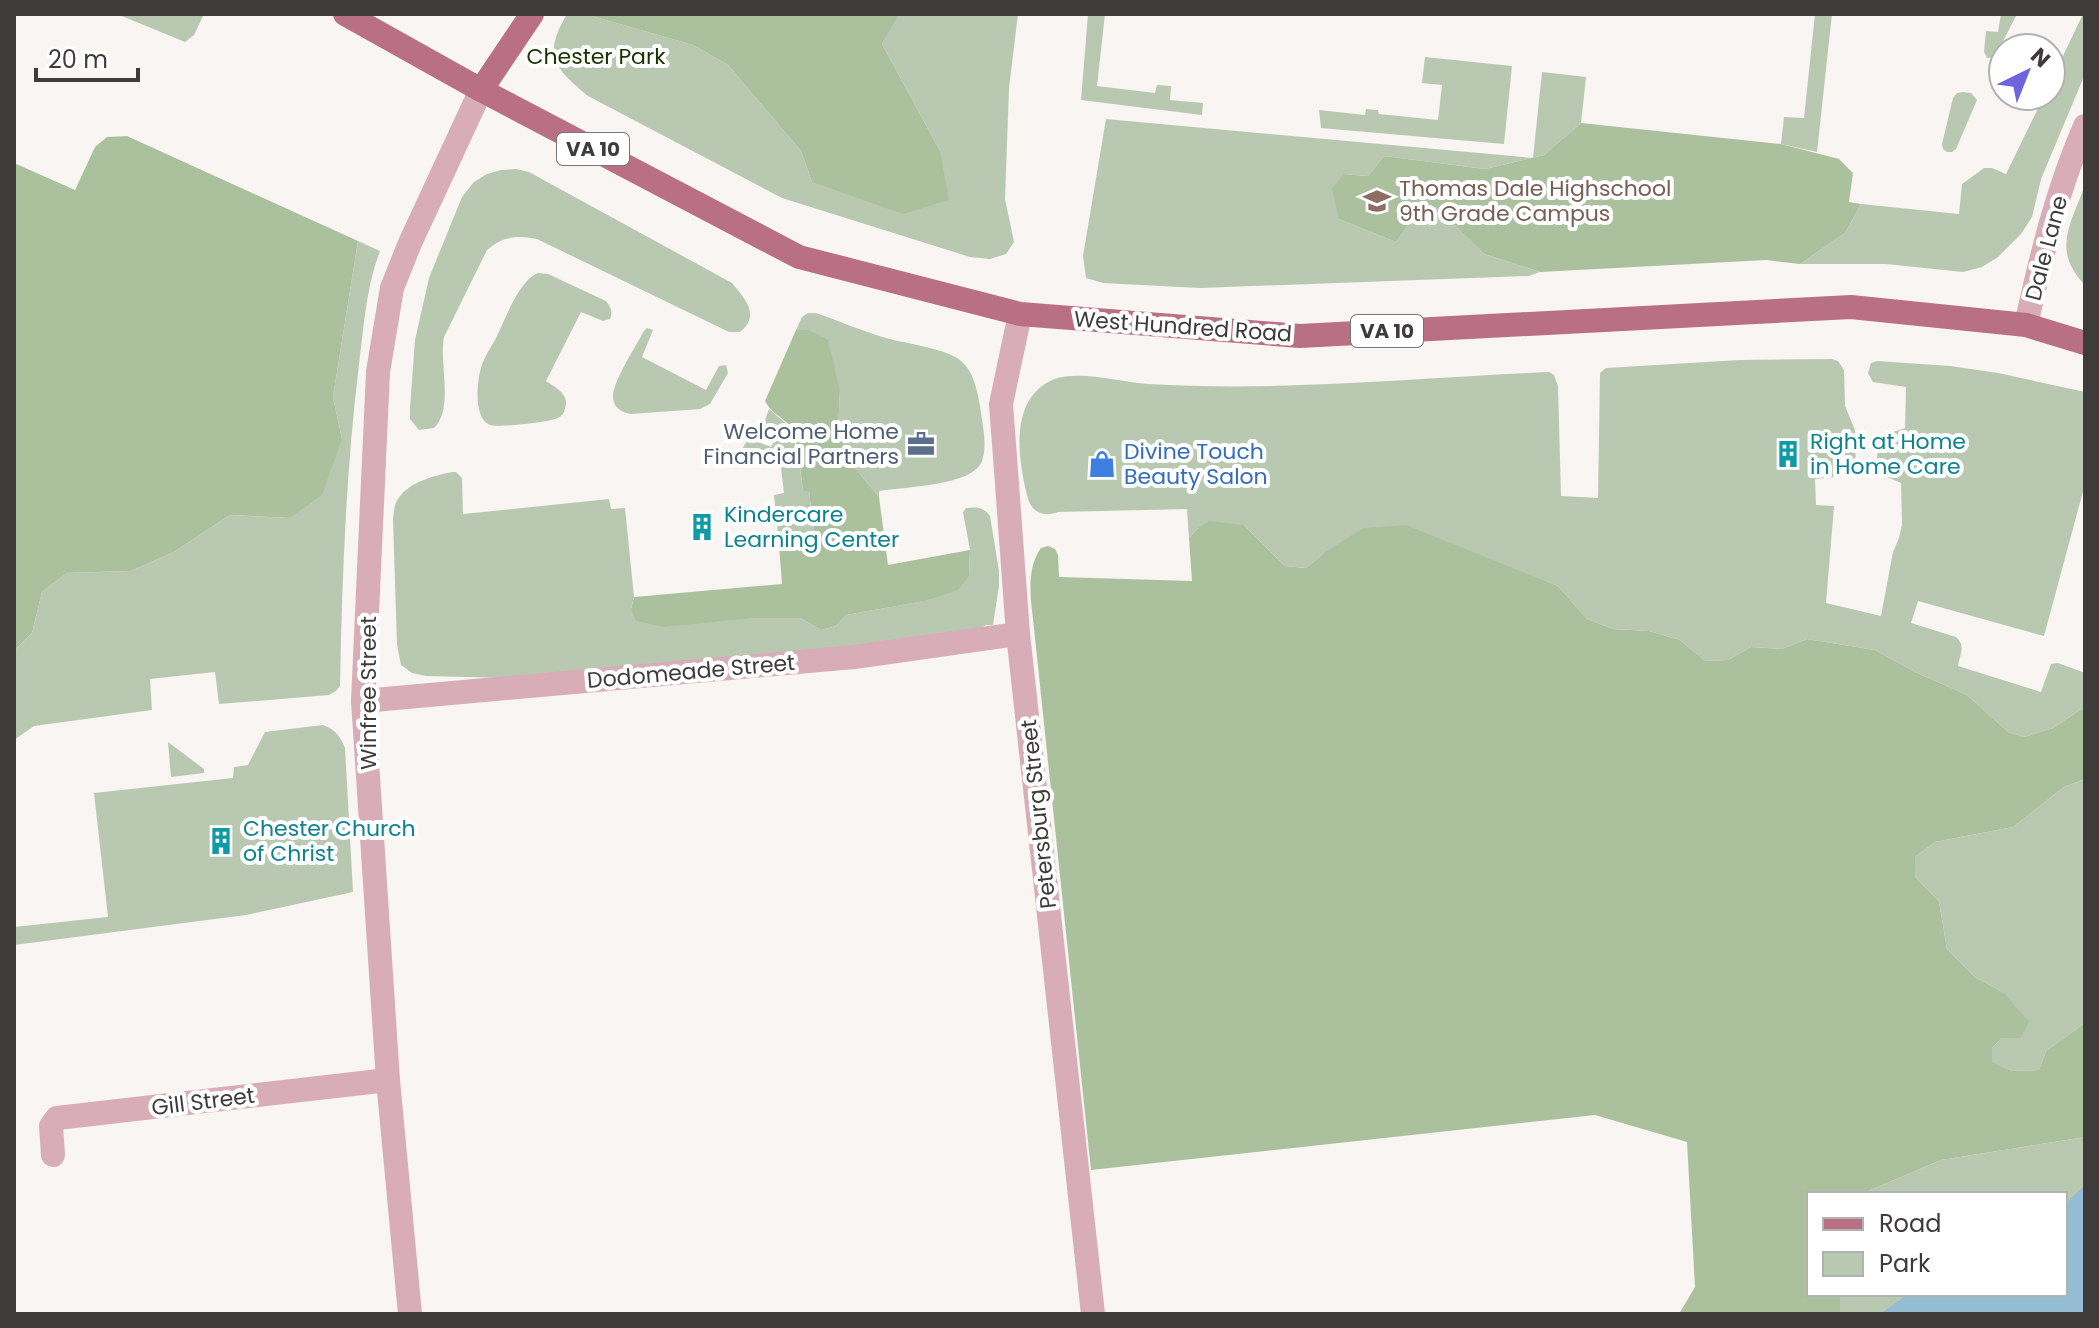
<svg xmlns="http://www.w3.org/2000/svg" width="2099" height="1328" font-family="Poppins,sans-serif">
<rect width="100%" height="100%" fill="#f8f5f2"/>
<g fill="#b9c9b1">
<path d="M117,14H204L194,35L185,42Z"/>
<path d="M567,14H591L595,17L693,45L728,65L801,151L812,182L940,151L882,44L898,14H1018L1009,88L1005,199L1014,242L1006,254L990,259L970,257L782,198L588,96C553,67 543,55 567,14Z"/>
<path d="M1088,14H1105L1097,86L1155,93L1157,85L1171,86L1170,100L1203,103L1202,115L1081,100Z"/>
<path d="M1815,14H1832L1817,152L1781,144L1784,117L1804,118Z"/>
<path d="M2001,14H2017L1995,57L1987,58L1984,52L1986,31L1998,32Z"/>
<path d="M2083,14H2085V74L2041,179L2032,217L2021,234L1998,257L1982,267L1963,272L1886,264H1800L1845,233L1861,204L1959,214L1962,184L1984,168H1992L2006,174L2044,96H2051V81Z"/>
<path d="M1425,57L1512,66L1504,144L1321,128L1319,110L1365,115L1366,109L1378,110L1379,114L1438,120L1442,85L1422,83Z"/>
<path d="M1542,72L1586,77L1581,123L1544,155L1485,169L1384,156L1368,176L1343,174L1339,219L1396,242L1417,213L1436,207L1484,254L1540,272L1529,276L1200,288L1103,283L1086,278L1083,256L1106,119L1533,158Z"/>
<path d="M1963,92L1971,93L1977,100L1956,149L1952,152H1947L1943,149L1942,144L1953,98L1957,93Z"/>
<path d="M516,169L529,172L732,283C745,299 761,315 740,332H729L537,239C518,235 503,236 487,250L444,337C439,364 454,409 434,428L419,430L410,419V408L415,340L429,278L462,197L474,182L487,174L501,170Z"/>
<path d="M2085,185V285C2051,250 2071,224 2085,185Z"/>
<path d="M358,241L380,251C366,287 364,326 359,364C346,471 342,579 340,686L336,691L329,695L219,704L215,672L150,679L152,710L34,726L14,740V651L32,633L42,592L67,573L131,571L174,552L230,515L290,518L342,439L333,397Z"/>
<path d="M538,273L548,274L606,301C611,307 613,312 610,319L603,321L581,312L546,381C556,388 570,394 565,409C564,413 562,416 558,418C551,422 496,428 490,425C472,418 477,376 483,362C486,354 491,347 495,340C505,321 518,281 538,273Z"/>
<path d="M808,313H816C839,321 862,331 886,338C907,344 938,347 957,358C973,368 977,389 980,406C982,423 988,445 982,461C973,486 903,487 879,491V497L855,468L838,432L840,390L809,330H796L802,317Z"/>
<path d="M647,328L653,330L642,357L706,390L719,366L726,365L728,373L710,404L700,409L630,414C621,412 613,407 613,397C612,383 637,344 644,331Z"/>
<path d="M1832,359L1838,361L1844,370L1845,406L1855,430L1856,471L1852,475L1815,479L1816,505L1834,506L1826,603L1881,616L1893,552L1899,538L1902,525L1901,483L1875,472L1880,436L1905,428L1906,387L1873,382L1868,373L1871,363L1877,361L1950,366L1998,373L2085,392V484L2044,636L1918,601L1911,623L1956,637C1966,646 1960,654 1958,666L2041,692L2051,664L2058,663L2085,673V710H2080L2053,728L2024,737L2008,732L1967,695L1915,672L1875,650L1807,639L1782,649L1751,647L1728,660L1705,661L1680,640L1649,631L1613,629L1587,619L1558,586L1527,574L1324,553L1306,568L1285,566L1244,525L1198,528L1189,538L1187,509L1058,512C1042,518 1030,511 1027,495C1018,458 1009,400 1052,380C1076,369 1121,382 1148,384C1284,392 1414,378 1549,372L1554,375L1558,386L1561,496L1598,498L1600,373L1606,368L1740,360Z"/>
<path d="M769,409L789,426L798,453L803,491H809L815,542L779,545L774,495L784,493L780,459L733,464L747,441L758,442L771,447L779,433L764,423Z"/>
<path d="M452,472H456L462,478L463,514L609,499L611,509L625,508L634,597L631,609L752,618H800L821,630L836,626L846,615L924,601L969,576L970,550L963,512L966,508C976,507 984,507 990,516L999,571V586L993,625H986L968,635L505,678L426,676L412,673L401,665L397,645L393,519C394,513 394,504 398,499C409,482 433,476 452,472Z"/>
<path d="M323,725C336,730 340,736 345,748L353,892L246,915L14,945V927L108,917L94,793L233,778L234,767L248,765L265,732Z"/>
<path d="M168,742L204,769V773L171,777Z"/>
<path d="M2085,779V1023L2046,1051L2039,1070L2012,1071L1991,1062L1992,1048L2002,1038L2004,993L1975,977L1947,949L1939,901L1915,877V857L1935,842L2013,827L2064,787Z"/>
<path d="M2085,1137V1314H1840V1294H2065V1194H1861L1941,1160Z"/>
</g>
<g fill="#abc19e">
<path d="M591,14H899L882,44L940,151L949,200L903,214L812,182L801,151L728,65L693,45L595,17Z"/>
<path d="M1581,123L1781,144L1839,159L1853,173L1849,202L1861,204L1845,233L1800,264L1766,260L1540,272L1484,254L1436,207L1417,213L1396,242L1339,219L1332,189L1343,174L1368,176L1384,156L1485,169L1544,155Z"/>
<path d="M127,136L358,241L333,397L342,439L322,495L290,518L230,515L174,552L131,571L67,573L42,592L32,633L14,651V163L75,190L95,147L107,137Z"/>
<path d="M796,330H809L828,340L840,390L838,432L855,468L879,497L888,565L970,550L969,576L958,590L925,601L846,615L836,626L821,630L800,618H752L664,627L636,621L631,609L634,597L782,584L779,545L815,541L809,491H803C801,474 798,439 789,425C781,416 771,413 765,401Z"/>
<path d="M1209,521L1244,525L1285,566L1306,568L1324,553L1363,528L1406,525L1558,586L1587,619L1613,629L1649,631L1680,640L1705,661L1728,660L1751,647L1782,649L1807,639L1875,650L1915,672L1967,695L2008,732L2024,737L2053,728L2080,710H2085V779L2064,787L2013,827L1935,842L1915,857V877L1939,901L1947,949L1975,977L2004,993L2029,1022L2021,1038H2002L1992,1048V1062L2012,1071L2039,1070L2046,1051L2085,1023V1137L1941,1160L1861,1194H1809V1294H1840V1314H1679L1695,1287L1687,1142L1595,1115L1091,1170L1035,638C1033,609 1023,573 1041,548L1048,546L1055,549L1058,555L1059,577L1192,581L1189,538L1198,528Z"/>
</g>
<path fill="#94bcd3" d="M2085,1185V1314H1880L1908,1294H2065V1204Z"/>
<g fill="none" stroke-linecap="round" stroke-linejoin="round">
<g stroke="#d8adb8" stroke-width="24">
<path d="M1020,314L1001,404L1007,484L1018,634L1093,1314"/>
<path d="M2026,325C2041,257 2057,190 2085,126"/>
<path d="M363,701L854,657L1018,634"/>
<path d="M53,1155L51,1126L57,1118L388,1080"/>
<path d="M410,1314L388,1080L363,701L378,372L392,288L410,243L481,90"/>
</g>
<g stroke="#b96f84" stroke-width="24">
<path d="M345,14L481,90L799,257L1020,314L1300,336L1851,307L2026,325L2085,343"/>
<path d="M481,90L532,14"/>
</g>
</g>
<defs>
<g id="school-bare" transform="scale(2.16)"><path d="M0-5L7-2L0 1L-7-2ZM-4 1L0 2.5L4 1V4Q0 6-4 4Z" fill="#8d6e63" stroke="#fff" stroke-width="2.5" paint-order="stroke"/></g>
<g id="office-bare" transform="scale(2.16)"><path d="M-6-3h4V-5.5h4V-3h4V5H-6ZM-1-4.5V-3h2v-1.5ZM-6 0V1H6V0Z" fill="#5c6f8a" stroke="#fff" stroke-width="2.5" paint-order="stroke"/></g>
<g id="building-bare" transform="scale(2.16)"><path d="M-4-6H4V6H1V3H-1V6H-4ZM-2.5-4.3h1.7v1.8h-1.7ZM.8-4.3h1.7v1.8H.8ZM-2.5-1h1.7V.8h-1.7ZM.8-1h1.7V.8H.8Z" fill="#0f9aa8" stroke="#fff" stroke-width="2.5" paint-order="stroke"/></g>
<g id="shop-bare" transform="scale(2.16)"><path d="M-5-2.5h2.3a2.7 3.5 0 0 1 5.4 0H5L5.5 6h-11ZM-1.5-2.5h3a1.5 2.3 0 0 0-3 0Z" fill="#3f7fe0" stroke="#fff" stroke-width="2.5" paint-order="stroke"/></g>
</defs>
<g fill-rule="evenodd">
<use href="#school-bare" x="1377" y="201"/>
<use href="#office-bare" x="921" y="444"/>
<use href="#building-bare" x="1788" y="454"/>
<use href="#shop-bare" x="1102" y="464"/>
<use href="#building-bare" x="702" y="527"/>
<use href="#building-bare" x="221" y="841"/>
</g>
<g text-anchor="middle" stroke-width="8" stroke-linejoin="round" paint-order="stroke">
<g fill="#fff" stroke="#777676" stroke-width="2">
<rect x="557" y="133" width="72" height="32" rx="6"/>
<rect x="1351" y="315" width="72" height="32" rx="6"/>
</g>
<g font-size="20" font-weight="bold" fill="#3d3c3b">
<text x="593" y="156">VA 10</text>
<text x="1387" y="338">VA 10</text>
</g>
<g font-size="22" fill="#183400" stroke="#fff">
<text x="596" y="64">Chester Park</text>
</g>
<g font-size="22" fill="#785e54" stroke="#fff" text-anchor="start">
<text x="1399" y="196">Thomas Dale Highschool<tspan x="1399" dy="25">9th Grade Campus</tspan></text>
</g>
<g font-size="22" fill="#3d3c3b" stroke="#fff">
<text transform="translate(2046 248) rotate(-75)" y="8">Dale Lane</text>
<text transform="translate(1183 326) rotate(4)" y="8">West Hundred Road</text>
<text transform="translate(691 671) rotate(-5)" y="8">Dodomeade Street</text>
<text transform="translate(368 693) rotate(-90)" y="8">Winfree Street</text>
<text transform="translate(1038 814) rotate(-96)" y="8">Petersburg Street</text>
<text transform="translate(203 1101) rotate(-7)" y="8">Gill Street</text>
</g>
<g font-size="22" fill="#4e5e75" stroke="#fff" text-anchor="end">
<text x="899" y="439">Welcome Home<tspan x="899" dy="25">Financial Partners</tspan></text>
</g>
<g font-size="22" fill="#0d838f" stroke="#fff" text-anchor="start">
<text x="1810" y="449">Right at Home<tspan x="1810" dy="25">in Home Care</tspan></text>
<text x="724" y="522">Kindercare<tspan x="724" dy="25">Learning Center</tspan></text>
<text x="243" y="836">Chester Church<tspan x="243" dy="25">of Christ</tspan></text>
</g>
<g font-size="22" fill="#366cbe" stroke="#fff" text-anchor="start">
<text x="1124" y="459">Divine Touch<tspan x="1124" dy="25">Beauty Salon</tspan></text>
</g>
</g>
<rect width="2099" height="1328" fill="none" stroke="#3d3c3b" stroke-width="32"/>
<rect x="1807" y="1192" width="260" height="104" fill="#ffffff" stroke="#b1b1b1" stroke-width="2"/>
<rect x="1823" y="1218" width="40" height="12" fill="#b96f84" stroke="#b1b1b1" stroke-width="2"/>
<text x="1879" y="1232" font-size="24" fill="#3d3c3b">Road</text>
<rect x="1823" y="1252" width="40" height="24" fill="#b9c9b1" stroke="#b1b1b1" stroke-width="2"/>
<text x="1879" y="1272" font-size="24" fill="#3d3c3b">Park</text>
<g transform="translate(2027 72) rotate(43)"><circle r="38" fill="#ffffff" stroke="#b1b1b1" stroke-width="2"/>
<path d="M0-6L14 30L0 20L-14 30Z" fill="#6f64de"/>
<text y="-12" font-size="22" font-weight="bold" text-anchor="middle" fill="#3d3c3b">N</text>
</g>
<path d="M36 68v12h102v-12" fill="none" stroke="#3d3c3b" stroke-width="4"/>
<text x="48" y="68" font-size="24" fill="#3d3c3b" stroke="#ffffff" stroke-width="6" paint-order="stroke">20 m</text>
</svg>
